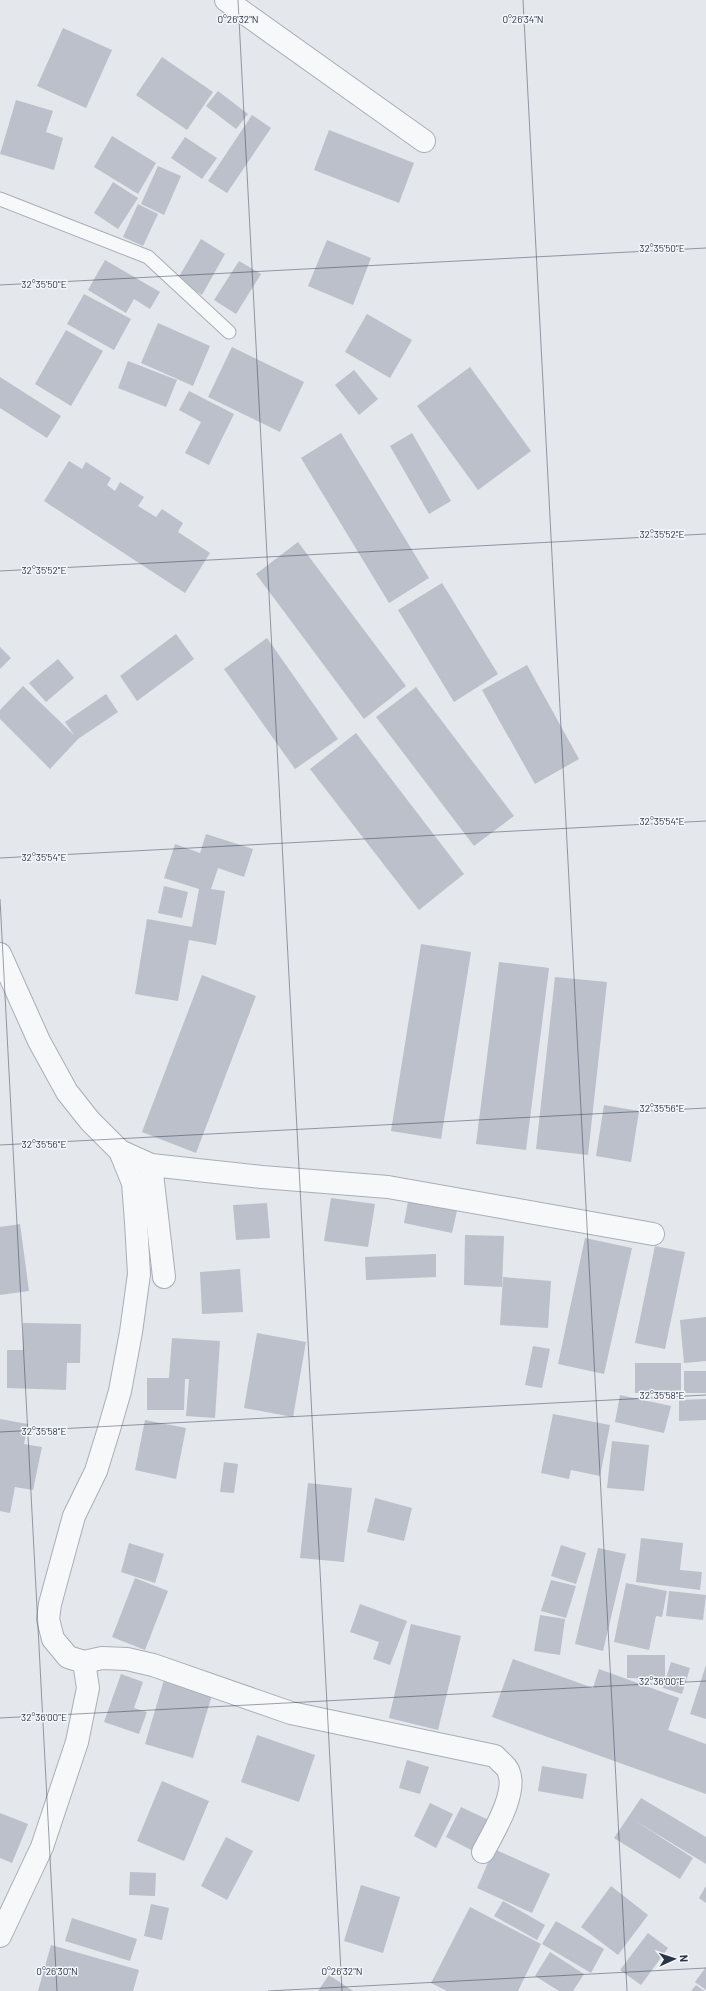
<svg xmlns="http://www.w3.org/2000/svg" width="706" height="1991" font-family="Barlow,sans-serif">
<rect width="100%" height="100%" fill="#e4e7ec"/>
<g fill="#bbc0ca">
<path d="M63,28L112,50L86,108L37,86Z"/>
<path d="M162,57L213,92L187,130L136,95Z"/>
<path d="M218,91L248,114L236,129L206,106Z"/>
<path d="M16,100L53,111L46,132L63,138L54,170L0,154Z"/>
<path d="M252,115L271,128L227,193L208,181Z"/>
<path d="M329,130L414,163L399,203L314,170Z"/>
<path d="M112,136L156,163L138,194L94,167Z"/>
<path d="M185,137L217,158L202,179L171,158Z"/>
<path d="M158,166L181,176L164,215L141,204Z"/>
<path d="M113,182L138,198L118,229L94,213Z"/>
<path d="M138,204L158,214L143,246L123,237Z"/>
<path d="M201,239L225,254L202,295L177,280Z"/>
<path d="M327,240L371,258L353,305L308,286Z"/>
<path d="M105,260L160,292L150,309L134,299L126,313L88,290Z"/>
<path d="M239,261L261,274L236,314L214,300Z"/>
<path d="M84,294L131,319L114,350L67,324Z"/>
<path d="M367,314L412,340L390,378L345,352Z"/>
<path d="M158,323L210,346L193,386L141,363Z"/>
<path d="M66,330L103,351L71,406L35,384Z"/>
<path d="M232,347L304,382L280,432L208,397Z"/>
<path d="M128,361L177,380L166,407L118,388Z"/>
<path d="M470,367L531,451L478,490L417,406Z"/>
<path d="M354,370L378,399L359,415L335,385Z"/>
<path d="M0,377L61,416L47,438L0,408Z"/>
<path d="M189,391L234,414L209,465L185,453L201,422L179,410Z"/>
<path d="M341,433L429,578L389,603L301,458Z"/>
<path d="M412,433L451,501L429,514L390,446Z"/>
<path d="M69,461L82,469L86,462L111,478L107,485L115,491L120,482L144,497L138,506L156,517L162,509L183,523L178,532L210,553L185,593L44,501Z"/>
<path d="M298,542L406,686L364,719L256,574Z"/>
<path d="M442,583L498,674L454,702L398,610Z"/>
<path d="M176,634L194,659L137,701L120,676Z"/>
<path d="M267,638L338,739L295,769L224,669Z"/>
<path d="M0,647L11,658L0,669Z"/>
<path d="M58,659L74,678L46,702L29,683Z"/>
<path d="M527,665L579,759L535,784L482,690Z"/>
<path d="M23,686L74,735L65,722L106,694L118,712L78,739L50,769L0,719V710Z"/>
<path d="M416,687L514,816L474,846L376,717Z"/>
<path d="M356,733L464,874L419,910L310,769Z"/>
<path d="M206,834L253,849L244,877L218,868L211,889L225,891L216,945L189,940L178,1001L135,994L147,919L192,927L199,889L164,878L175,844L200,853Z"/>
<path d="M164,886L188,892L182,918L158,913Z"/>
<path d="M421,944L471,952L441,1139L391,1131Z"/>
<path d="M499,962L549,968L526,1150L476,1144Z"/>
<path d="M202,975L256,996L196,1153L142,1132Z"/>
<path d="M555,977L607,982L588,1155L536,1149Z"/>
<path d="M604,1105L639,1111L631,1162L596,1156Z"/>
<path d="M409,1196L458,1206L452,1233L404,1223Z"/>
<path d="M331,1198L375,1204L368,1247L324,1241Z"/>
<path d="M267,1203L270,1238L236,1240L233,1205Z"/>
<path d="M20,1224L29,1291L0,1295V1227Z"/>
<path d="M465,1235L504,1236L502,1287L464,1285Z"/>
<path d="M585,1238L632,1248L604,1374L558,1364Z"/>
<path d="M655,1246L685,1252L665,1349L635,1343Z"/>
<path d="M436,1254V1277L366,1280L365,1257Z"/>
<path d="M240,1269L243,1312L202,1314L200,1272Z"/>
<path d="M503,1277L551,1281L548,1328L500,1325Z"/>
<path d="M706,1317V1361L684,1363L680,1320Z"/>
<path d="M23,1323L81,1324L80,1363H67L66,1390L7,1388V1350H23Z"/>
<path d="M257,1333L306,1342L293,1417L244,1408Z"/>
<path d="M172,1338L220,1341L215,1418L186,1416L189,1379H185L184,1410H147V1378H169Z"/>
<path d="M533,1346L550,1349L542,1388L525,1385Z"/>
<rect x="635" y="1363" width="46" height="30"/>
<rect x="684" y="1371" width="22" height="22"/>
<path d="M620,1395L671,1406L664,1433L615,1422Z"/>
<path d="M706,1399V1420L679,1421V1400Z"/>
<path d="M553,1414L610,1425L600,1476L571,1470L569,1479L541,1473Z"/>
<path d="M0,1419L28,1424L24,1444L42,1447L33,1490L15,1487L10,1513L0,1511Z"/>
<path d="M145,1420L186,1428L176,1479L135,1470Z"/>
<path d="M612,1441L649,1445L644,1491L607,1488Z"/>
<path d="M224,1462L238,1464L234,1493L220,1492Z"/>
<path d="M308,1483L352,1488L344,1562L300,1558Z"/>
<path d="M375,1498L412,1508L404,1541L367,1532Z"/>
<path d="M641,1538L683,1543L680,1570L702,1572L700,1590L636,1582Z"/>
<path d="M129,1543L164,1554L155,1583L121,1572Z"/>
<path d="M561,1545L586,1553L576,1584L551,1576Z"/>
<path d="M598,1548L626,1554L603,1651L575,1644Z"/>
<path d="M135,1578L168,1591L145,1650L112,1637Z"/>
<path d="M551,1580L576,1586L566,1618L541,1611Z"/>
<path d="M626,1583L667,1591L662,1617L656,1616L649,1650L614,1642Z"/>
<path d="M669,1591L706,1595L703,1620L666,1616Z"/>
<path d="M360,1604L407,1621L390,1665L373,1659L379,1642L350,1632Z"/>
<path d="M540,1615L565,1619L560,1655L534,1651Z"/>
<path d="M411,1624L461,1636L438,1730L389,1718Z"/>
<path d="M627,1655H665V1679L627,1678Z"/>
<path d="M513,1659L593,1688L599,1669L679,1698L668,1730L706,1744V1794L492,1717Z"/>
<path d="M671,1662L690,1668L682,1694L663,1688Z"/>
<path d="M706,1665V1719L690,1714Z"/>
<path d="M121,1674L143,1682L134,1708L147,1712L139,1734L104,1722Z"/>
<path d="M164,1680L212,1695L193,1758L145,1744Z"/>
<path d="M257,1735L315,1755L299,1802L241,1782Z"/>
<path d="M407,1760L429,1767L420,1794L399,1788Z"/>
<path d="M542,1766L587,1774L583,1799L538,1791Z"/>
<path d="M162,1781L209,1801L184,1861L137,1841Z"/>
<path d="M641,1798L706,1837V1864L634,1820L693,1858L680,1879L614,1838Z"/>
<path d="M430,1803L453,1814L436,1848L414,1836Z"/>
<path d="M461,1807L495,1823L479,1854L446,1837Z"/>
<path d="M0,1813L28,1824L12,1863L0,1858Z"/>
<path d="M226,1837L253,1851L227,1900L201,1886Z"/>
<path d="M494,1849L550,1874L532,1913L477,1888Z"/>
<path d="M130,1872L156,1873L155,1896L129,1895Z"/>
<path d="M361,1885L400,1897L383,1953L344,1941Z"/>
<path d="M611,1886L648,1915L618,1955L581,1927Z"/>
<path d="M706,1886V1903L699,1898Z"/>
<path d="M503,1901L545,1925L537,1940L494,1916Z"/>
<path d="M151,1904L169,1908L162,1940L144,1936Z"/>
<path d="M470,1907L541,1944L518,1991H447L431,1983Z"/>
<path d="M72,1918L137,1939L130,1961L65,1941Z"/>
<path d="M556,1921L604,1949L591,1973L542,1944Z"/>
<path d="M648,1933L668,1948L641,1985L620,1970Z"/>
<path d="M51,1945L139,1970L133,1991H38Z"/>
<path d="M550,1952L584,1974L573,1991H559L535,1976Z"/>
<path d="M706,1967V1990L695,1982Z"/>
<path d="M329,1975L353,1991H318Z"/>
<path d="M696,1985L704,1991H691Z"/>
</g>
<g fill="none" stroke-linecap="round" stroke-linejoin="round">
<g stroke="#a9aeb7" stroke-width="15">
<path id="service" d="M0,199L148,257L229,332"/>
</g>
<g stroke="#a9aeb7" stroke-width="24">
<g id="minor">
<path d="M226,0L424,141"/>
<path d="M0,954L39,1041L67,1092L90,1121L120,1151L151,1165L262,1177L388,1187L653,1234"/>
<path d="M151,1165L164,1277"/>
<path d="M84,1662L102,1658L127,1659L153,1665L291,1713L495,1756C499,1761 508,1767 509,1773C517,1794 493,1833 483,1852"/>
<path d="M0,1936L42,1847L77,1742L88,1688L84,1662L68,1657L53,1639L48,1619L50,1604L74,1516L96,1471L109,1429L120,1391L131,1332L139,1274L136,1222L133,1183L120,1151"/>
</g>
</g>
<use href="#service" stroke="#f7f8fa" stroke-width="13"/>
<use href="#minor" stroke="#f7f8fa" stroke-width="22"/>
</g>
<path fill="none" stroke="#2b3445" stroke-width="1" stroke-opacity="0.45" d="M238,0L342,1991M523,0L627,1991M0,285L706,248M0,571L706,534M0,858L706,821M0,899L57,1991M0,1145L706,1108M0,1432L706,1395M0,1718L706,1681M268,1991L706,1968"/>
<g font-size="10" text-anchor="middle" fill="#2b3445" stroke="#f4f6f9" stroke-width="3" stroke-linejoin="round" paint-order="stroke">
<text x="238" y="23">0°26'32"N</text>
<text x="523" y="23">0°26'34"N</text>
<text x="662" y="252">32°35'50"E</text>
<text x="44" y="288">32°35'50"E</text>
<text x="662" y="538">32°35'52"E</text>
<text x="44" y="574">32°35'52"E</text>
<text x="662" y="825">32°35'54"E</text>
<text x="44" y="861">32°35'54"E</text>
<text x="662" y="1112">32°35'56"E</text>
<text x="44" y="1148">32°35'56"E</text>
<text x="662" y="1399">32°35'58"E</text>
<text x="44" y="1435">32°35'58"E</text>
<text x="662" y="1685">32°36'00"E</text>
<text x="44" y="1721">32°36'00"E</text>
<text x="57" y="1975">0°26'30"N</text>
<text x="342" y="1975">0°26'32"N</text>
</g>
<g transform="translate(674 1959) rotate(87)" stroke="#f4f6f9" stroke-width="3" paint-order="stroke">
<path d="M0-3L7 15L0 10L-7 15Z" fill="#2b3445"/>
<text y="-6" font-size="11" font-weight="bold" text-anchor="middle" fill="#2b3445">N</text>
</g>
</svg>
